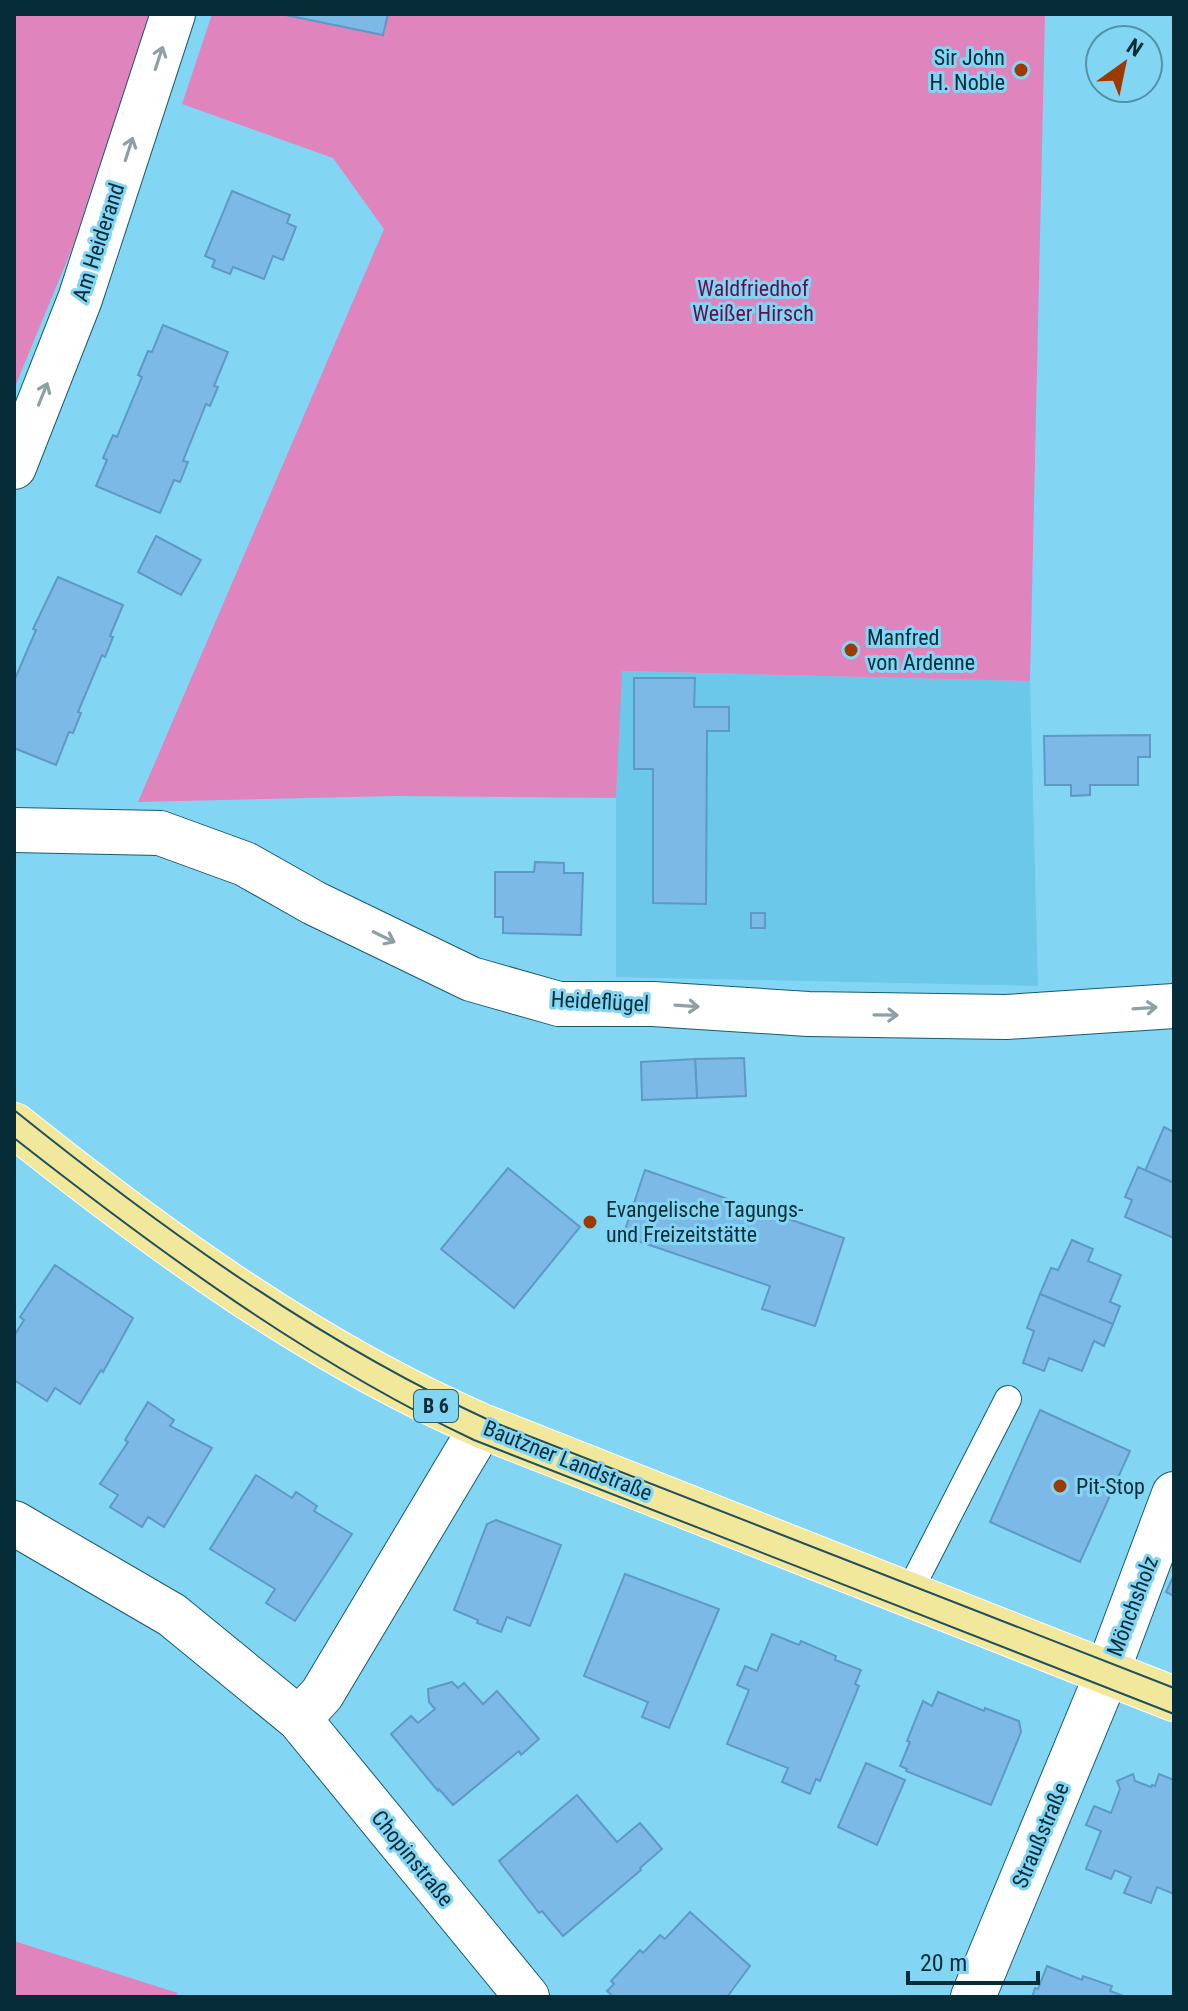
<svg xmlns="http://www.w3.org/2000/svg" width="1188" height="2011" font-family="'Roboto Condensed',sans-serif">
<rect width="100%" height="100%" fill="#82d6f3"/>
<path fill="#6bc8e8" d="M621,671L1030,681L1038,986L616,977V798Z"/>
<g fill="#e084be">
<path d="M14,14H150L73,246L14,389Z"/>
<path d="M212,14H1045L1030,681L622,671L616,798L394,796L138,802L384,229L333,158L182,104Z"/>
<path d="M14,1941L178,1993L174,1997H14Z"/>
</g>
<g fill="#7db9e7" stroke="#5e99c6" stroke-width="2">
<path d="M281,14H388L383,35Z"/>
<path d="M232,191L290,215L287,223L296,227L283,260L273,256L264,279L233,267L230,274L212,267L215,260L205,256Z"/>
<path d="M163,325L228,352L214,386L218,387L210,406L206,404L183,461L188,462L180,482L174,480L160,513L96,486L107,460L103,458L113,435L117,437L142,377L138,375L148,351L152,352Z"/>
<path d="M156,536L201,560L181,595L138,572Z"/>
<path d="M58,577L123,605L110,636L113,637L105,657L102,655L78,712L81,713L73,733L69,732L56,765L14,748V681L36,630L33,629Z"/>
<path d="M634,678H695L694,707H729V731H707L706,904L653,903V769H634Z"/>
<path d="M1150,735V757H1138V785H1090V795L1071,796V785H1045L1044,736Z"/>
<path d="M535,862L564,863V873H583L581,935L503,933V917H495V872H534Z"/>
<rect x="751" y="913" width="14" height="15"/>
<path d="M744,1058L746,1096L697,1098L695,1059Z"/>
<path d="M695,1059L697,1098L642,1100L641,1062Z"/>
<path d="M1164,1127L1174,1132V1183L1145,1171Z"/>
<path d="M1138,1167L1174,1183V1238L1125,1217L1132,1200L1125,1197Z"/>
<path d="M508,1168L580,1227L514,1308L441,1249Z"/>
<path d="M645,1170L759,1210L760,1204L781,1211L780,1216L844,1238L815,1326L762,1309L770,1286L623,1236Z"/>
<path d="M1072,1240L1093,1249L1088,1261L1121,1275L1110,1302L1120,1306L1113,1324L1040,1294L1051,1268L1058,1270Z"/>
<path d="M55,1265L133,1318L103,1372L101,1370L80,1404L55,1388L47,1401L14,1380V1336L24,1320L20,1317Z"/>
<path d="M1040,1294L1113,1324L1104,1346L1094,1341L1082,1371L1049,1358L1044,1371L1023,1363L1034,1331L1027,1328Z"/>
<path d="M148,1402L174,1420L170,1426L212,1448L164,1527L148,1517L142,1527L110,1507L118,1495L100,1484L128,1442L125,1440Z"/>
<path d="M1040,1410L1130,1451L1080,1562L990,1522Z"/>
<path d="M256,1475L292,1498L296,1492L317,1506L314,1511L352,1534L295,1621L266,1603L275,1589L210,1549Z"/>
<path d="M496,1520L561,1545L530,1626L507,1617L501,1632L477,1623L478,1620L454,1610L487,1524Z"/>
<path d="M625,1574L719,1609L669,1728L642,1717L648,1702L584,1676Z"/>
<path d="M1174,1575V1596L1166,1592Z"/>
<path d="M772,1634L799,1645L801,1641L836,1656L835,1660L861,1670L855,1684L859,1686L820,1781L816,1779L810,1794L782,1782L788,1768L727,1744L749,1690L737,1685L745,1666L757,1671Z"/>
<path d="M452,1682L458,1688L464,1683L483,1704L497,1691L539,1739L521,1755L519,1751L453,1805L439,1789L438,1791L391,1734L411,1716L418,1723L435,1709L429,1702L428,1689Z"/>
<path d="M938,1692L984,1711L985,1708L1019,1721L1021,1732L991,1805L906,1771L907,1769L900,1766L910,1742L907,1741L923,1701L932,1706Z"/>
<path d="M866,1763L905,1780L877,1845L838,1827Z"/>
<path d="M1133,1774L1135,1781L1151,1787L1152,1785L1155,1786L1159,1774L1174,1780V1894L1157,1887L1151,1903L1124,1893L1131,1877L1115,1870L1111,1879L1086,1869L1101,1831L1086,1825L1094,1806L1111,1813L1120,1789L1117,1781Z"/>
<path d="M577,1795L617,1842L640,1823L662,1849L640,1868L641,1870L563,1936L542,1911L539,1913L499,1861Z"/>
<path d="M690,1912L750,1966L727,1997H614L607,1991L614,1984L611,1981L640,1950L643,1953L660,1935L665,1939Z"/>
<path d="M1047,1966L1082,1980L1083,1976L1112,1986L1110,1991L1126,1997H1032L1035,1988L1038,1989Z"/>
</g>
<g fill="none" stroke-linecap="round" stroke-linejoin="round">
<g stroke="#175b6f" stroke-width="28">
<path id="lane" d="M908,1594L1008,1399"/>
</g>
<g stroke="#175b6f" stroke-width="46">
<g id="street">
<path d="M14,467L80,299L173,14"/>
<path d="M14,830L160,833L245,864L314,903L471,979L559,1004H653L808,1014L1006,1017L1174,1006"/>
<path d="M14,1523L172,1615L299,1719L527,1997"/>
<path d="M299,1719L322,1694L482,1426"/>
<path d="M973,1997L1102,1686L1174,1494"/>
</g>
</g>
<g stroke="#fff" stroke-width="46">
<path id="primary" d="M14,1125C158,1240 313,1353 482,1426L1174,1699"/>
</g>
<use href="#lane" stroke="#fff" stroke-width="26"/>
<use href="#street" stroke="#fff" stroke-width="44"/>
<use href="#primary" stroke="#f1e89c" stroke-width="44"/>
<g stroke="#204f5e" stroke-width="2">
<path d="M14,1110C162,1229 320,1343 493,1422L1174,1688"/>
<path d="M14,1138C158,1251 309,1362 474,1440L1174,1714"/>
</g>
</g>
<defs><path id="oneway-shaft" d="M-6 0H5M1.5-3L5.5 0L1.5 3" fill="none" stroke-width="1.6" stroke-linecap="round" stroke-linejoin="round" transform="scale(2)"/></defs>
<g stroke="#8fa0a5">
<use href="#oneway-shaft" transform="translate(159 58) rotate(-72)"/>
<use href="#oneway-shaft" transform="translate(129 149) rotate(-72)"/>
<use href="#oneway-shaft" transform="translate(43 394) rotate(-68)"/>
<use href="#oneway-shaft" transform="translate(384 937) rotate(26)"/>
<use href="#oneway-shaft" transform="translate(687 1006) rotate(4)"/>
<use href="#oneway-shaft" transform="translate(1145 1008) rotate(-4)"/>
<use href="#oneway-shaft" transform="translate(886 1015) rotate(1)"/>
</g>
<g fill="#9d3a00" stroke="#82d6f3" stroke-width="3">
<circle cx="1021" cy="70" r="8"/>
<circle cx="851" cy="650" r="8"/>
<circle cx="590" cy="1222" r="8"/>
<circle cx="1060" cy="1486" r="8"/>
</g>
<g text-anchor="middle" stroke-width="6" stroke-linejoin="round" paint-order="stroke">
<rect fill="#82d6f3" stroke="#2b5f6f" stroke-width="2" x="414" y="1390" width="44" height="32" rx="6"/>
<g font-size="20" font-weight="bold" fill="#062c37">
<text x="436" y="1413">B 6</text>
</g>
<g font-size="22" fill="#062c37" stroke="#82d6f3" text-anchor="start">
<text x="1005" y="65" text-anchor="end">Sir John<tspan x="1005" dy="25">H. Noble</tspan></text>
<text x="867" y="645">Manfred<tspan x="867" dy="25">von Ardenne</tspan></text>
<text x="606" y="1217">Evangelische Tagungs-<tspan x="606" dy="25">und Freizeitstätte</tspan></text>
<text x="1076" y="1494">Pit-Stop</text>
</g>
<g font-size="22" fill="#062c37" stroke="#82d6f3">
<text transform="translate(98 242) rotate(-72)" y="8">Am Heiderand</text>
<text transform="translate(600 1001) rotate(3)" y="8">Heideflügel</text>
<text transform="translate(568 1460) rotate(22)" y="8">Bautzner Landstraße</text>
<text transform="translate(1132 1606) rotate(-69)" y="8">Mönchsholz</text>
<text transform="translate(1040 1835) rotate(-67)" y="8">Straußstraße</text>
<text transform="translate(413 1858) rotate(51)" y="8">Chopinstraße</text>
</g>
<g font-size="22" fill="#640f4c" stroke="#82d6f3">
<text x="753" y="296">Waldfriedhof<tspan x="753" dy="25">Weißer Hirsch</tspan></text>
</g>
</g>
<rect width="1188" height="2011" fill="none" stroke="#062c37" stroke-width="32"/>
<g transform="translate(1124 64) rotate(33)"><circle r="38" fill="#82d6f3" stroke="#5092a8" stroke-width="2"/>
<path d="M0-6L14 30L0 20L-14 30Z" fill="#9d3a00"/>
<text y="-12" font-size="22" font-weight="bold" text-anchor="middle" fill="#062c37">N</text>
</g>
<path d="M908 1971v12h130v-12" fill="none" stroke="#062c37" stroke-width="4"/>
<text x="920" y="1971" font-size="24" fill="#062c37" stroke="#82d6f3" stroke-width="6" paint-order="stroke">20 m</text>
</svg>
